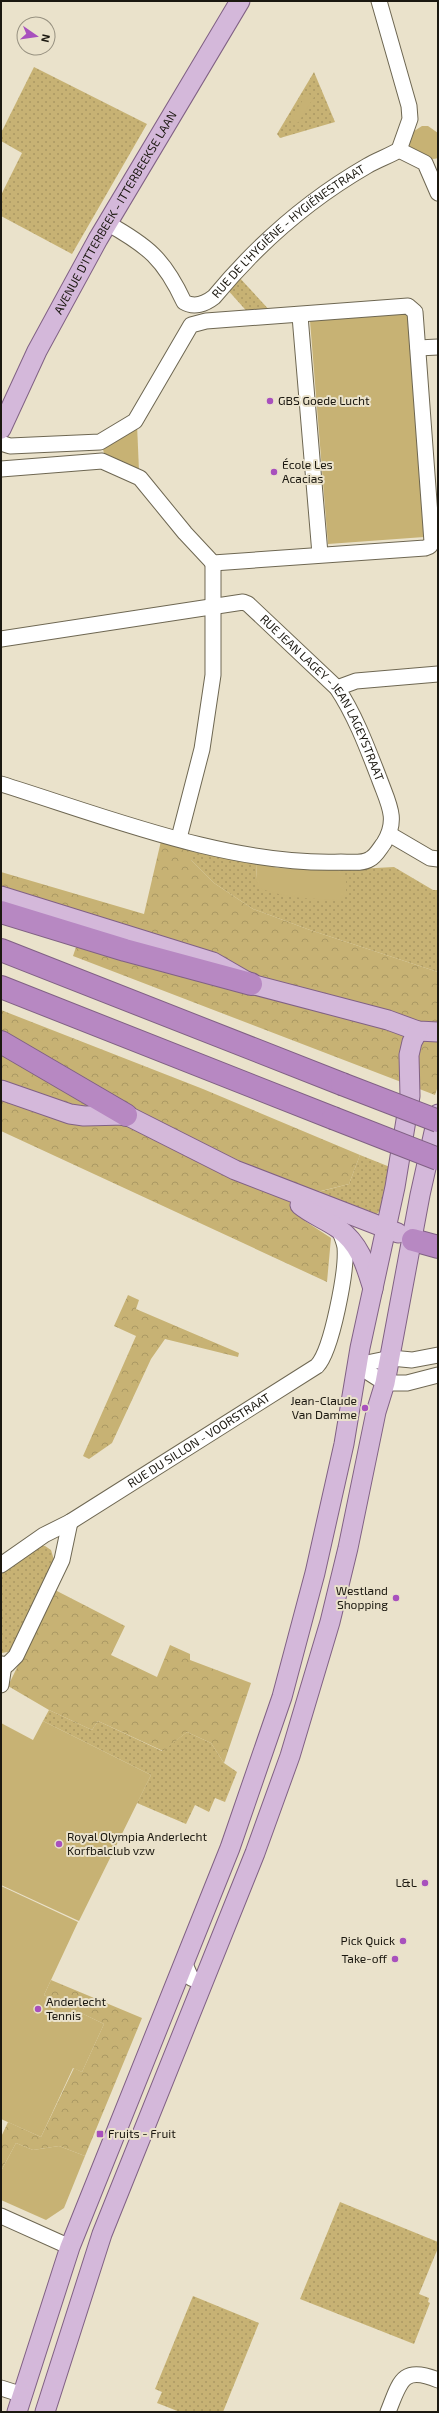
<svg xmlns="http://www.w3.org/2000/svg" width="439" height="2413" font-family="'Exo 2',sans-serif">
<defs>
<pattern id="grass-dots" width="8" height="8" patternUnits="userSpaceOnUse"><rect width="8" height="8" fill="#c7b274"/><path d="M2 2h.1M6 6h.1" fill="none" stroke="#aa9863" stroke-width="1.8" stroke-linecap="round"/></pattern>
<pattern id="forest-crowns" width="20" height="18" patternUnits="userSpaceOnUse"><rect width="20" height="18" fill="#c7b274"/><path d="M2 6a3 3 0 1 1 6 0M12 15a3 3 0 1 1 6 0" fill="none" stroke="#aa9863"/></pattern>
</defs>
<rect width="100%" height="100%" fill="#eae2cb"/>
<g fill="url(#grass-dots)">
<path d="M34,67L147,124L72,254L1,216V195L22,153L1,141V133Z"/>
<path d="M314,72L335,122L280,138L277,134Z"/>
<path d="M237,275L273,314L251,316L226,288Z"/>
<path d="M191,851L257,863L256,879L345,880L338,870L394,867L433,890H438V972L310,930L253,909L214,883L191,860Z"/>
<path d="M360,1155L390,1167L384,1206L377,1214L318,1192L349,1184Z"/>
<path d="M39,1546H45L51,1550L54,1560L12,1649L8,1652L1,1653V1573Z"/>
<path d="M49,1710L92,1730L98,1721L162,1751L187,1732L211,1743L224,1763L237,1772L225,1802L215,1798L209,1812L195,1805L186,1824L137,1803L151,1775L43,1721Z"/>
<path d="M340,2202L438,2242V2248L419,2294L429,2298L428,2302L430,2303L414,2344L300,2299Z"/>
<path d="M193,2296L259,2323L223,2412H180L157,2403L162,2392L155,2389Z"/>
</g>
<g fill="url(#forest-crowns)">
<path d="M161,841L191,851V860L214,883L253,909L310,930L438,972V1086L435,1095L73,956L76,947L225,988L233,962L1,889V872L144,914Z"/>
<path d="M1,1010L203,1089L360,1155L349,1184L317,1192L305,1221L331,1238L327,1282L1,1131Z"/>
<path d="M128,1295L139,1300L136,1309L239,1353L238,1357L165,1339L151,1359L112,1443L89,1459L83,1456L136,1336L114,1326Z"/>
<path d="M55,1590L125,1626L111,1655L157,1677L170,1645L190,1654V1660L251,1683L224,1763L211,1743L187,1732L163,1751L98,1721L92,1730L49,1710L8,1686Z"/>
<path d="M51,1980L142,2018L85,2156L59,2146L33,2150L16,2143L1,2171V2137L8,2122L41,2137L74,2068L82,2072L104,2024L44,1995Z"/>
</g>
<g fill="#c7b274">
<path d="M307,93L314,97L298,123L292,118Z"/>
<path d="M422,126H428L438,133V158C428,162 413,154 408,145L411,133Z"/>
<path d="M409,314L424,537L328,544L310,321Z"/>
<path d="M137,424L139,471L105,458L103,449Z"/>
<path d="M257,863L278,868L338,870L346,879V893L338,900C311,899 285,898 259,888L256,879Z"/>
<path d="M43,1721L151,1775L79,1921L1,1885V1723L33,1740Z"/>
<path d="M1,1886L78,1922L44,1995L104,2024L82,2072L73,2068L41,2137L1,2119Z"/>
<path d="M16,2143L33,2150L59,2146L85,2156L64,2208L46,2220L1,2200V2171Z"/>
</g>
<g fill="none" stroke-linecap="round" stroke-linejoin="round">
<g stroke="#6e6752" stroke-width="17">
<g id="minor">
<path d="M379,1L409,106L410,119L399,150"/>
<path id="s1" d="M107,223C148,246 164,259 184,302C194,308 205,304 214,297C257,245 308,200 367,166C377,160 389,156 399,150L425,163L438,193"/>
<path d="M300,316L320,554"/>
<path d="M418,348L438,347"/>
<path d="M1,443L10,446L100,442L135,421L191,325L206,321L408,306L415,312L432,542L430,546L425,548L213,563L185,533L140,478L102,461L1,469"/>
<path id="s2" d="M1,639L243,602L248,604L337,688C355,715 367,747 379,778C388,803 399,819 384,843C380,848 376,856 370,859C363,864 349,862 341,862C229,866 107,817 1,784"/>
<path d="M337,688L356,681L438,674"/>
<path d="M389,834L430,858L438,859"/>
<path d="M179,838L202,749L213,675V563"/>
<path d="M357,1365L385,1383H407L438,1375"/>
<path d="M357,1365L391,1358L412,1360L438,1355"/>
<path id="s3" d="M1,1565L44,1535L70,1522L317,1366C332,1350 347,1270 345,1247C344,1241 341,1235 339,1229"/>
<path d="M1,1664L7,1665L16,1656L62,1560L70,1522"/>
<path d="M1,1685L4,1665"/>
<path d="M184,1962L191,1978L204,1983"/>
<path d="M1,2216L70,2247"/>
<path d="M1,2388L23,2395"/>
<path d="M388,2412C400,2382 402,2365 438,2380"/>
</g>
</g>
<g stroke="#806184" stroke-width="21">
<g id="major">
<path id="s4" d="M1,429L37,351L98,239L240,1"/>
<path d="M1,896L213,962L251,984L388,1020L418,1031L438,1032"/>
<path d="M1,1090L70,1114L84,1116L126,1115L235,1170L398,1233"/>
<path d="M300,1205C312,1215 327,1220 339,1229C360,1244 366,1266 373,1289"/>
<path d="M17,2412L70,2247L230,1848L282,1697L315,1573L344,1444L360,1348L395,1187L410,1096L409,1055L412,1042L418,1031"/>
<path d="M45,2412L102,2234L255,1853L290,1756L330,1622L348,1548L376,1412L385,1383L420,1195L438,1114"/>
</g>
</g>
<g stroke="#806184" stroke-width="24">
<g id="highway">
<path d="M1,912L125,950L251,984"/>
<path d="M1,950L342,1084"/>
<path d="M1,987L333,1118"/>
<path d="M1,1042L126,1115"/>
<path d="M413,1240L438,1247"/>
</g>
</g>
<use href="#minor" stroke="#fff" stroke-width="15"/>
<use href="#major" stroke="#d4b8da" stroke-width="19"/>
<use href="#highway" stroke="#b788c2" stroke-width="22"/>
<g stroke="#806184" stroke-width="24" stroke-linecap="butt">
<g id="highway-bridge">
<path d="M342,1084L438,1121"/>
<path d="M333,1118L438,1159"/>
</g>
</g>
<use href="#highway-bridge" stroke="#b788c2" stroke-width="22"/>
</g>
<g fill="#a850bd" stroke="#eae2cb" stroke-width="1.5">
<circle cx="270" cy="401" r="4"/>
<circle cx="274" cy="472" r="4"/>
<circle cx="365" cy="1408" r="4"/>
<circle cx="396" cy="1598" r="4"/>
<circle cx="59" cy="1844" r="4"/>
<circle cx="425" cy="1883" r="4"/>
<circle cx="403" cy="1941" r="4"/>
<circle cx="395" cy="1959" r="4"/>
<circle cx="38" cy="2009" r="4"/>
<rect x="96" y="2130" width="8" height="8" rx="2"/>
</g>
<g text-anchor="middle" stroke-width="4" stroke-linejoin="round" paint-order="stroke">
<g font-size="12" fill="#1b1810" stroke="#eae2cb">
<text dy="4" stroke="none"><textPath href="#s4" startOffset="245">AVENUE D'ITTERBEEK - ITTERBEEKSE LAAN</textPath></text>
<text dy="4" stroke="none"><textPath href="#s1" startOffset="245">RUE DE L'HYGIÈNE - HYGIËNESTRAAT</textPath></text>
<text dy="4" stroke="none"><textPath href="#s2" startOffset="372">RUE JEAN LAGEY - JEAN LAGEYSTRAAT</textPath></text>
<text dy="4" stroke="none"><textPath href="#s3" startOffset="234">RUE DU SILLON - VOORSTRAAT</textPath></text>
</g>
<g font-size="12" fill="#1b1810" stroke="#eae2cb" text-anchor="start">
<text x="278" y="405">GBS Goede Lucht</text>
<text x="282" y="469">École Les<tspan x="282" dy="14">Acacias</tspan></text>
<text x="357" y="1405" text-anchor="end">Jean-Claude<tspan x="357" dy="14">Van Damme</tspan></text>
<text x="388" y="1595" text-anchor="end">Westland<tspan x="388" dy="14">Shopping</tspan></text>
<text x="67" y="1841">Royal Olympia Anderlecht<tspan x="67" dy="14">Korfbalclub vzw</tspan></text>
<text x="417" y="1887" text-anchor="end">L&amp;L</text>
<text x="395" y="1945" text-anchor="end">Pick Quick</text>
<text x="387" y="1963" text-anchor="end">Take-off</text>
<text x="46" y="2006">Anderlecht<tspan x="46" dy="14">Tennis</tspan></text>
<text x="108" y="2138">Fruits - Fruit</text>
</g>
</g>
<rect width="439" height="2413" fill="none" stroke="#1b1810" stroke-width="4"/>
<g transform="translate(36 36) rotate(103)"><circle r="19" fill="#eae2cb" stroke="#979180"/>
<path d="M0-3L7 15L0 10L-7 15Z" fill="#a850bd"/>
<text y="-6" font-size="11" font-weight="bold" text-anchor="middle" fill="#1b1810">N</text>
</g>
</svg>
